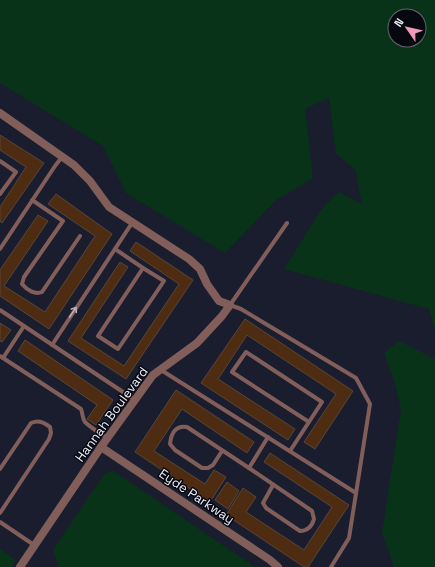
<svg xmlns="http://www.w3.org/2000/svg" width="435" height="567" font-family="'Space Grotesk',sans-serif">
<rect width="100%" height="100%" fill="#1a1d2d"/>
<g fill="#083318" fill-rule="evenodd">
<path d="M0,0H435V331L429,309L284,269L321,210L339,192L362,204L355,169L336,154L329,98L305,109L313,178L275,201L225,253L126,193L103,146L0,83ZM395,16H419V40H395Z"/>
<path d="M399,341L435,359V567H394L382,532L401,410L395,383L384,353Z"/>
<path d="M113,471L255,567H60L58,565L53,550L105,473Z"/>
<path d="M0,549L16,560L11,567H0Z"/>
</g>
<g fill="#4e2c11" stroke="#58463a">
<path d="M0,135L44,163L2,223L0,221V207L26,167L0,150Z"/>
<path d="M56,194L112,234L49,329L0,296V270L38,215L48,221L4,286L45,312L95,236L48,204Z"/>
<path d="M136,242L193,280L126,379L68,341L120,262L128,267L81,338L124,366L179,284L130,251Z"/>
<path d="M245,319L353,391L315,449L304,442L336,394L247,335L218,379L295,429L288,440L201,383Z"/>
<path d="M0,323L11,330L2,342L0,341Z"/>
<path d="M25,340L113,400L96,425L87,419L97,405L18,351Z"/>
<path d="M176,390L254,442L247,453L182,409L154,451L205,484L214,470L226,477L210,502L135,452Z"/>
<path d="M270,453L349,505L308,567H304L226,515L243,488L256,497L246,512L304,550L332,507L264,462Z"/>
<path d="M227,482L239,491L228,509L215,500Z"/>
</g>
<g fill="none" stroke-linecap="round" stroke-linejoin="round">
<g stroke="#825e5a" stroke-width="4">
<path d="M0,161L16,172L0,194"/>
<path d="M32,200L63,221L24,277L22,284C27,290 35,295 42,292L80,236"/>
<path d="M287,223L230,305L241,309L356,378L370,404L349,538L331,567"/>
<path d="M0,249L55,166L62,157"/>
<path d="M115,249L143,268L98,336L118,349L164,281L143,268"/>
<path d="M0,310L135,400"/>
<path d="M52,345L132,223"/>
<path d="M0,356L81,409C83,414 82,418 85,422C91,428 100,433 107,438"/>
<path d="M3,358L24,326"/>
<path d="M161,370L356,493"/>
<path d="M222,451L213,465L208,468H202L175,450L170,444C171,434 175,425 187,427L249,468L268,437"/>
<path d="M290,451L322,402L246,352L232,372L309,422"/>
<path d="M249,468L312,511L314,519C312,526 308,531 300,531L266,508L263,503L273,485"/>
<path d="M0,469L31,423C39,420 43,422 50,427L51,433L49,439L0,513"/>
<path d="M0,522L34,545"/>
</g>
<g stroke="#825e5a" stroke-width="8">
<path d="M0,113L74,165L90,181L109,207L189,259L200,269L207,284L219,301L230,305L222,316L197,343L153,375L101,447L20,567"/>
<path d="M101,447L270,560L278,567"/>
</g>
</g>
<defs><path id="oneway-shaft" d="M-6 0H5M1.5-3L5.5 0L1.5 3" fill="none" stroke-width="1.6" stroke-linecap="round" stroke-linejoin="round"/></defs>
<use stroke="#bbadb1" href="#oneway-shaft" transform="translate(73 312) rotate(-56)"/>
<g text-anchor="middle" stroke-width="3" stroke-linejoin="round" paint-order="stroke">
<g font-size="13" fill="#eaedf8" stroke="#07080f">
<text transform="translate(111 414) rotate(-54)" y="5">Hannah Boulevard</text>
<text transform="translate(197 496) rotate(34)" y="5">Eyde Parkway</text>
</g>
</g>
<g transform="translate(407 28) rotate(304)"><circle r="19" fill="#07080f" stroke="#62646c"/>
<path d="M0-3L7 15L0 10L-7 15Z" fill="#ef9ab8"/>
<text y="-6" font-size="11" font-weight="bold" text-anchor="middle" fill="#eaedf8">N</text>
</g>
</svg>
